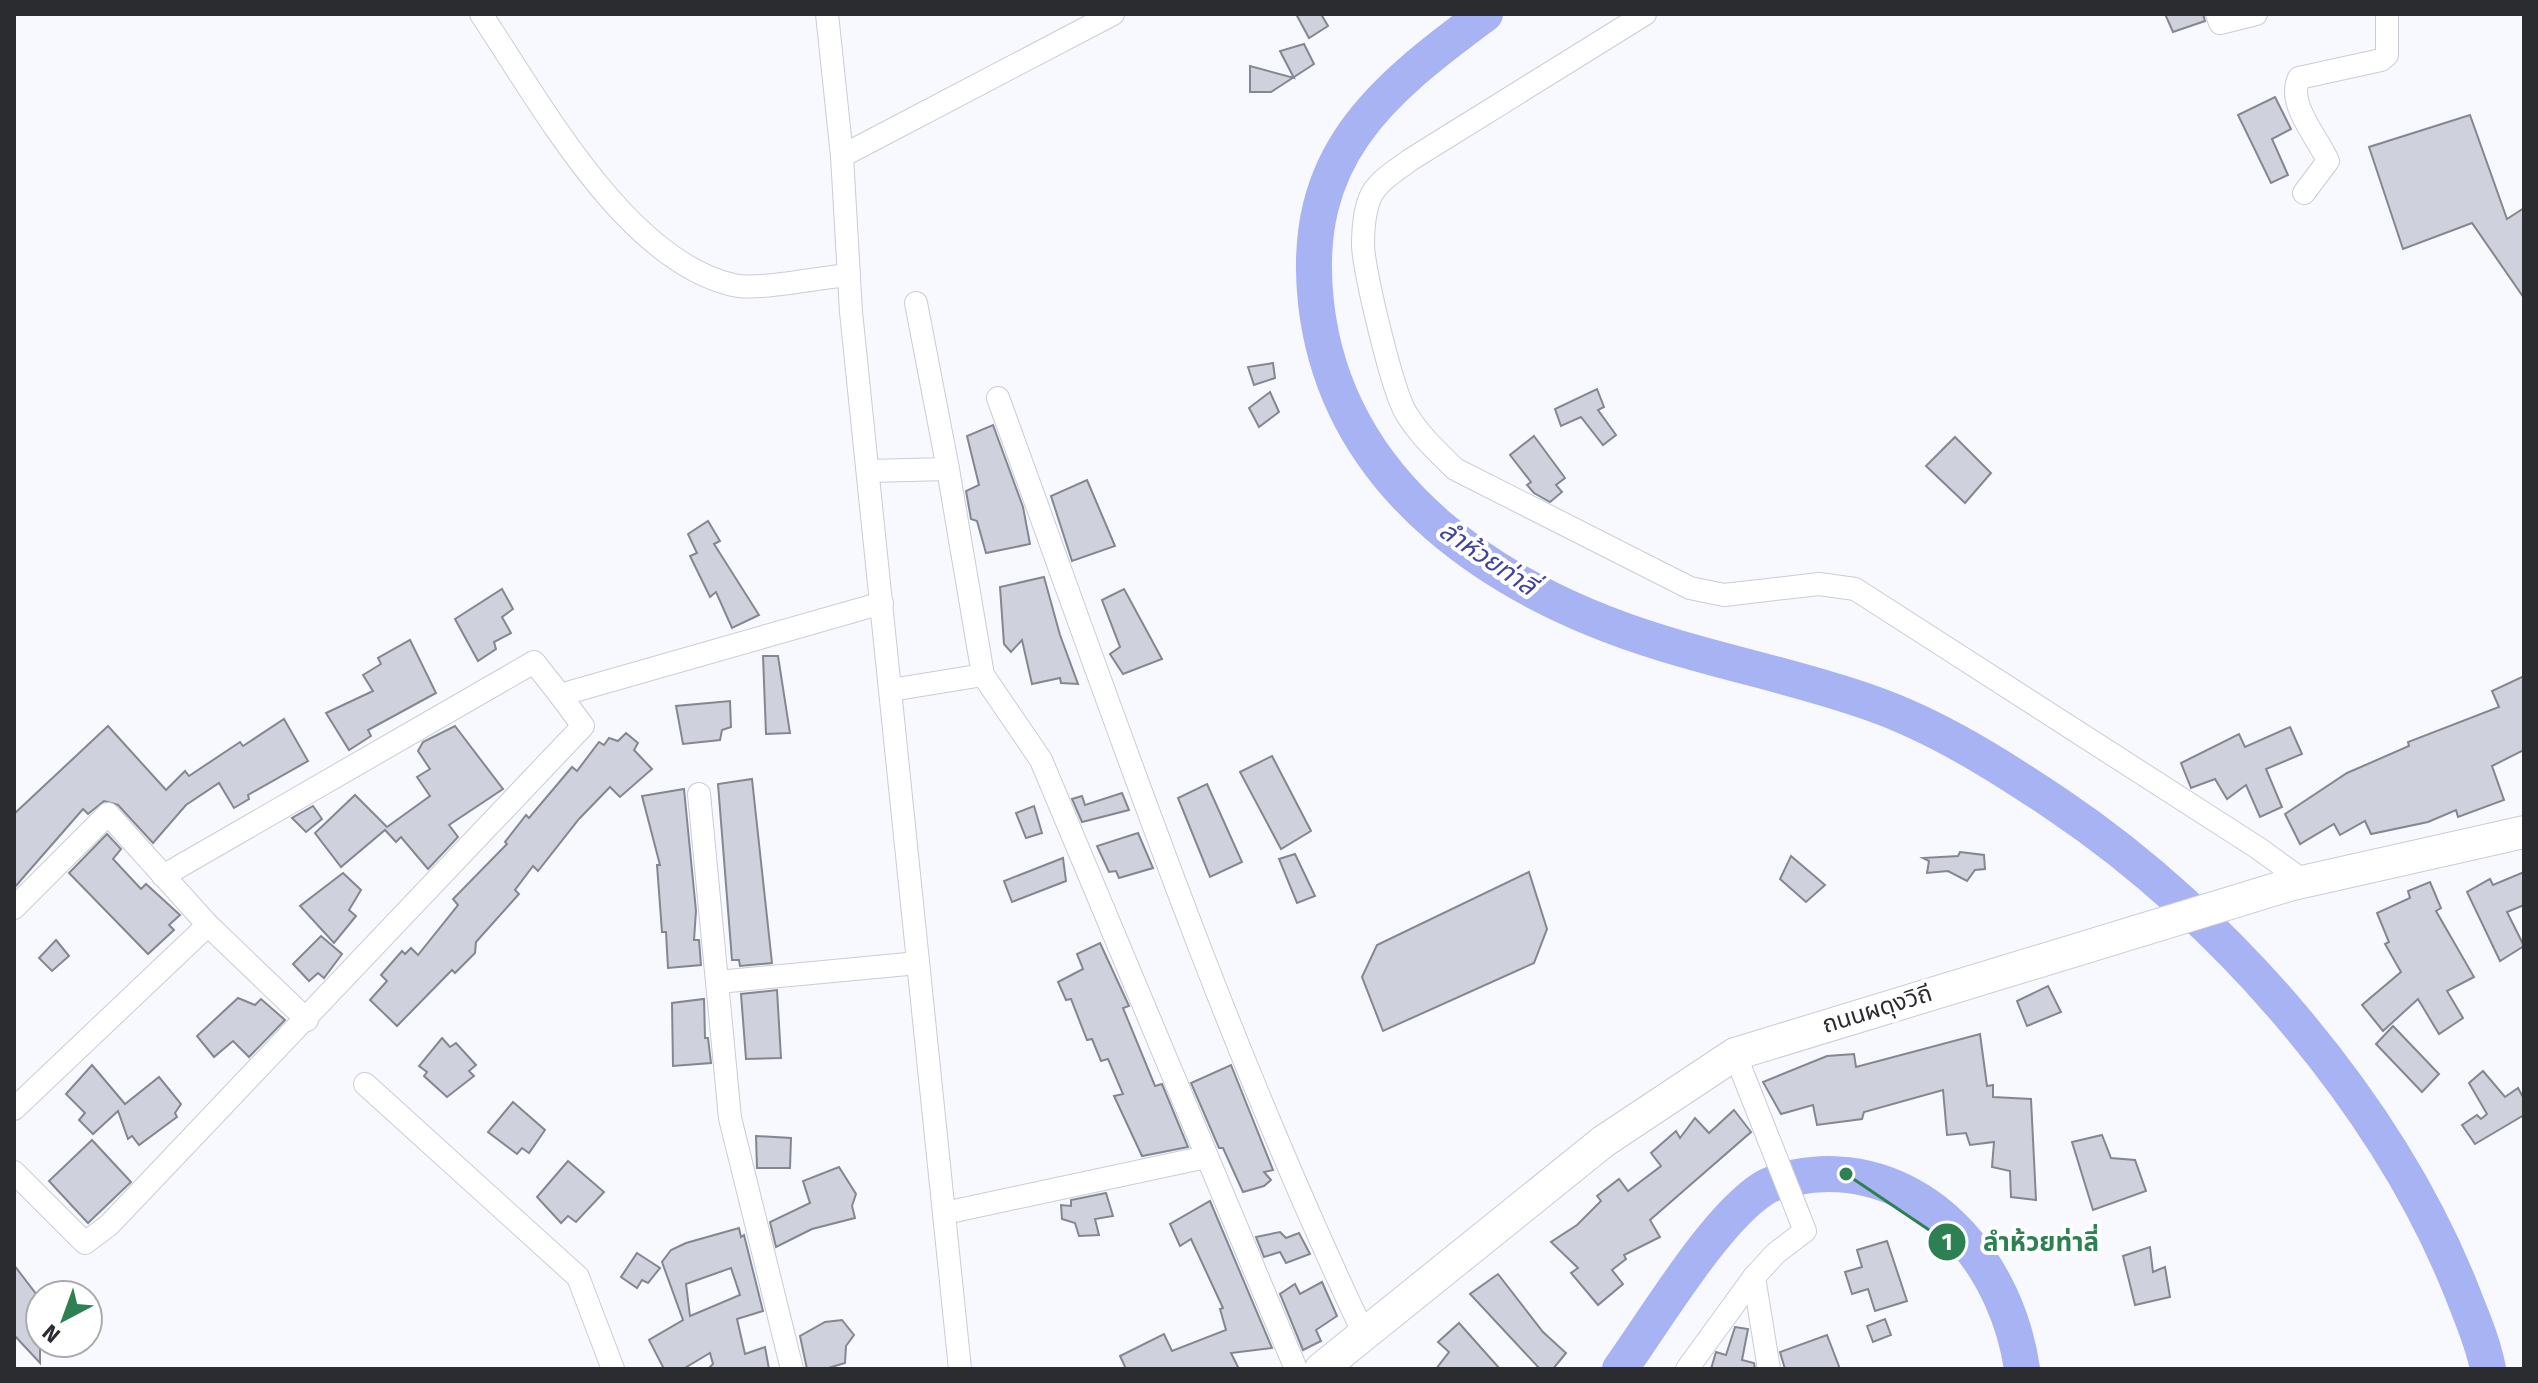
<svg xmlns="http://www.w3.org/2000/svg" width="2538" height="1383" font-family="'Fira Sans','Noto Sans Thai',sans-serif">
<rect width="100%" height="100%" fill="#f8f9fe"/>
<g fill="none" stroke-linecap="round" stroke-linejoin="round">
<g stroke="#a8b3f4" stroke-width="36">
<path d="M1485,14C1378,93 1300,157 1316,303C1337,489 1500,594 1665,644C1733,665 1804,679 1871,703C1937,726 2000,766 2058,805C2225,917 2388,1105 2462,1292C2472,1318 2483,1342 2488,1369"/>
<path d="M1620,1369C1656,1319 1715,1219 1764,1188C1781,1178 1810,1174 1829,1174C1936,1175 2008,1271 2022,1369"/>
</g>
</g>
<g fill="#cfd1dc" stroke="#848691" stroke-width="2" fill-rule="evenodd">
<path d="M1296,14H1321L1328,26L1309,38Z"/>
<path d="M2165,14H2203L2205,21L2173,32Z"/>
<path d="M1304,44L1314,64L1271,92H1250V66L1294,78L1280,51Z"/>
<path d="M2275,97L2291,129L2272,139L2288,175L2271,183L2238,115Z"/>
<path d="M2470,115L2507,219L2524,208V298L2472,223L2403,249L2369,147Z"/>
<path d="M1273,363L1275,378L1254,385L1248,367Z"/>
<path d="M1597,389L1604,407L1598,410L1616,435L1603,445L1581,417L1561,426L1555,409Z"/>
<path d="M1270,392L1279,412L1259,427L1249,408Z"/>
<path d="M993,425L1023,507L1030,544L986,553L977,521L971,519L966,491L979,485L967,436Z"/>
<path d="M1534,436L1565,478L1556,485L1562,492L1550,502L1534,493L1527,485L1531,482L1510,455Z"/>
<path d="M1955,437L1991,473L1965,503L1926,466Z"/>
<path d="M1087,480L1115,546L1072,561L1051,496Z"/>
<path d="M708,521L720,541L714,544L759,615L732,628L716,592L710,597L690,556L697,553L688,534Z"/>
<path d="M1044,577L1060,635L1078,684L1061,683L1060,678L1032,684L1022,640L1011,652L1004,644L1000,587Z"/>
<path d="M502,589L513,609L502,617L511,633L494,642L496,649L478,661L455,619Z"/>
<path d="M1124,589L1162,659L1123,674L1110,654L1120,647L1102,600Z"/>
<path d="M410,640L436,693L368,730L371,736L349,750L326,713L373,691L363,675L381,664L378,658Z"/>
<path d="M763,656H778L790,733L766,734Z"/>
<path d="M2524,676V750L2492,766L2504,800L2458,817L2456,810L2428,822L2371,834L2365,821L2340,835L2334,824L2300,844L2285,814L2347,773L2409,746L2408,742L2499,707L2492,691Z"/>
<path d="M730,701L731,727L722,730L720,740L683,744L676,706Z"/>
<path d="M284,719L308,761L248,795L249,799L234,808L219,783L186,805L153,843L118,805L104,801L88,814L83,809L14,888V814L108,726L166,790L185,771L189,776L240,742L243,746Z"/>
<path d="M455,726L503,789L449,825L458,837L428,869L401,837L396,842L385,830L341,867L315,833L355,795L387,827L430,796L417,777L430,769L418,751L423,742Z"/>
<path d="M2290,727L2302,754L2266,769L2282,807L2260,817L2246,785L2227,799L2215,779L2191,788L2181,763L2239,734L2245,747Z"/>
<path d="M626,733L638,743L634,750L652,769L620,797L610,787L579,819L538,871L533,866L515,890L519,894L476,942L475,953L455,973L452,970L397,1026L370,1000L387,981L381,975L402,951L405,954L411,948L418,955L458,905L453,899L507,844L505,842L526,815L529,818L572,767L577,771L599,742L604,745L609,738L618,741Z"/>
<path d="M1272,756L1311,831L1281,849L1240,772Z"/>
<path d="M752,779L772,963L740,966L739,960H732L718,784Z"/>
<path d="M1207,784L1242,862L1210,877L1178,798Z"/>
<path d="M684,789L696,911L694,940H699L701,965L668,968L666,932H662L657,865H660L642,796Z"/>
<path d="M1122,793L1129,810L1082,822L1072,799L1082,796L1085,805Z"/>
<path d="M313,806L322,819L306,832L292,818Z"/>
<path d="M1034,806L1042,833L1026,838L1016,813Z"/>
<path d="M1138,833L1153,868L1119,878L1116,871L1109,872L1097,846Z"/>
<path d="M107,834L121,849L113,859L141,889L146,884L180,915L169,925L174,930L148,954L69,873Z"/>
<path d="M1960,852L1984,855L1985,869L1975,870L1967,881L1948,871L1927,873L1929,861L1923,858L1958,856Z"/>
<path d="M1295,854L1315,896L1297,903L1279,859Z"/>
<path d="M1791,856L1825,885L1806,902L1780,879Z"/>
<path d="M1063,858L1066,881L1012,902L1004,881Z"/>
<path d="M1529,872L1547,929L1534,963L1383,1031L1362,977L1377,945Z"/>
<path d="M2524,872V905L2507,912L2524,946L2500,961L2467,892L2490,879L2493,885Z"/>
<path d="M343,873L361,890L349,910L356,916L334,943L300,906Z"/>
<path d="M2430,882L2441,908L2436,911L2474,977L2447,991L2463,1018L2439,1034L2418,999L2383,1031L2362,1005L2401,972L2385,944L2389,942L2377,913L2410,898L2408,891Z"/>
<path d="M321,936L342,954L324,978L318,973L309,981L293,964Z"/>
<path d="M56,940L69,956L52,971L39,958Z"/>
<path d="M1100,943L1129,1006L1123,1008L1155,1086L1162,1084L1188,1147L1142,1156L1114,1096L1123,1094L1108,1059L1101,1061L1092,1039L1087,1040L1071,999L1066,1000L1058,982L1083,969L1077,954Z"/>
<path d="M2048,986L2061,1012L2027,1026L2017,1001Z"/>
<path d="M777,990L781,1058L746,1059L741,994Z"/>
<path d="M238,998L255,1005L261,999L285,1020L249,1057L233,1041L214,1057L197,1036Z"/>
<path d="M704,999L705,1038H708L711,1063L673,1066L672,1003Z"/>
<path d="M2393,1026L2439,1074L2422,1092L2376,1044Z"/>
<path d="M1980,1034L1987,1086L1993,1085V1097L2031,1099L2036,1200L2011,1197L2010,1171L1992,1167L1994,1142L1970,1145L1966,1133L1947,1135L1943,1090L1864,1112L1862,1119L1817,1125L1813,1105L1781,1114L1763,1082L1827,1056L1854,1054L1856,1067Z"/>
<path d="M442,1038L450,1047L456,1043L476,1065L469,1071L474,1076L447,1097L424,1076L427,1072L419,1066Z"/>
<path d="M92,1065L125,1104L159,1077L181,1104L175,1113L177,1117L139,1145L132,1136L128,1139L118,1111L93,1134L79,1120L85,1113L66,1094Z"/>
<path d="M1231,1065L1273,1170L1264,1172L1271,1180L1264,1186L1243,1192L1223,1148H1219L1191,1083Z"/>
<path d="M2483,1071L2505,1097L2518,1088L2524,1099V1115L2475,1144L2462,1125L2477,1115L2481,1119L2487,1114L2469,1083Z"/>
<path d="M513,1102L545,1130L529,1153L522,1148L517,1154L488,1132Z"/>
<path d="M1734,1110L1751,1132L1650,1220L1660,1237L1624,1255L1626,1259L1612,1270L1623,1284L1598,1305L1571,1273L1578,1268L1551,1242L1577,1225L1601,1201L1597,1196L1619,1179L1628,1191L1661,1166L1651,1153L1676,1131L1680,1138L1695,1118L1709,1133Z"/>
<path d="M2102,1135L2111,1158L2135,1160L2146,1191L2093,1210L2072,1142Z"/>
<path d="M756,1136L791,1138L790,1168H757Z"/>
<path d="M92,1140L131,1182L88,1223L49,1181Z"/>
<path d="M568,1161L604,1192L576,1222L568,1216L561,1223L537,1197Z"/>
<path d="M839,1167L856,1194L852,1206L855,1218L812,1229L776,1247L770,1222L810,1203L803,1181Z"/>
<path d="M1106,1193L1113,1216L1095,1219L1099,1235L1079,1236L1075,1223L1062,1219L1061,1205L1071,1206V1200Z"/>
<path d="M1210,1201L1272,1348L1231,1353L1239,1369H1126L1120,1356L1164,1334L1172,1351L1226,1330L1220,1309L1223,1308L1191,1239L1180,1246L1170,1224Z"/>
<path d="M739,1228L741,1237L744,1235L763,1311L737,1319L745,1354L765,1347L769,1369H708L713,1364L710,1353L683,1369H664L649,1340L683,1320L662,1262L671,1250L686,1243ZM731,1268L740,1295L690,1316L686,1284Z"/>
<path d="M1280,1232L1286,1238L1299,1233L1310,1254L1286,1263L1280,1252L1264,1257L1256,1237Z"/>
<path d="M1887,1241L1907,1301L1875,1311L1868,1289L1852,1294L1845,1272L1862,1267L1857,1250Z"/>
<path d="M2150,1247L2153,1272L2165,1267L2170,1297L2135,1305L2123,1256Z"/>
<path d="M637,1253L660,1268L648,1283L642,1280L637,1288L621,1277Z"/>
<path d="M14,1265L40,1299V1363L14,1335Z"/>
<path d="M1498,1274L1543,1332L1566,1353L1553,1369H1540L1470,1294Z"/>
<path d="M1322,1282L1337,1316L1316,1330L1321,1341L1303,1350L1280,1294L1295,1284L1300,1294Z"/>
<path d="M1885,1319L1891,1335L1873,1342L1867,1326Z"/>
<path d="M842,1320L854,1335L846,1346L845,1363L825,1369H807L800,1336L825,1322Z"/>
<path d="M1459,1323L1500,1369H1436L1449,1352L1438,1342Z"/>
<path d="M1735,1327L1748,1329L1742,1360L1754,1363L1755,1369H1711L1716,1352L1726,1355Z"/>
<path d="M1827,1335L1840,1369H1785L1780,1352Z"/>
</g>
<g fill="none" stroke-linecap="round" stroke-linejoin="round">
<g stroke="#caccd7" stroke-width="24">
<g id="street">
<path d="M481,14C540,102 625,260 733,285C757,291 821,277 849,275"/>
<path d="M827,14L842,156L851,312L960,1369"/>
<path d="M1645,14L1410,160C1397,170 1382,178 1373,192C1364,207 1363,230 1363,246C1365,275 1392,390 1406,413C1419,435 1438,452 1455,469L1690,588L1724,595L1819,584L1855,589L2258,848L2305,882"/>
<path d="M2217,14L2220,23L2256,14"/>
<path d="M842,156L1113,14"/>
<path d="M2304,193L2328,161C2318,138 2286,103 2299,78L2381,60L2387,55V14"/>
<path d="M998,398C1113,712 1220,1031 1364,1334"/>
<path d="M948,469L983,675L1041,760L1296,1369"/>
<path d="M868,471L948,469L916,303"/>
<path d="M891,690L983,675"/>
<path d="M699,794L730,1118L792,1369"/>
<path d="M163,876L534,662L560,695L882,603"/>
<path d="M14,908L108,814L208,925L307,1020"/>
<path d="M718,982L918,963"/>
<path d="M1735,1054L1805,1231L1776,1253L1754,1277L1769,1369"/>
<path d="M365,1084L578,1277L613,1369"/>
<path d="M14,1109L208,925"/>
<path d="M14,1172L85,1243L109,1225L583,726L560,695"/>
<path d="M945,1213L1206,1157"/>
<path d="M1687,1369L1754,1277"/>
</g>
</g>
<g stroke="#caccd7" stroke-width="34">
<path id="secondary" d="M1321,1369L1604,1141L1735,1054L2289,885L2524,832"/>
</g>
<use href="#street" stroke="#fff" stroke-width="22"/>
<use href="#secondary" stroke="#fff" stroke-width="32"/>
</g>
<g text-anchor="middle" stroke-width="8" stroke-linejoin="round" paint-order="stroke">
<g font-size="24" fill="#2b2c30" stroke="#fff">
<text transform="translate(1877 1009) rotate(-17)" y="8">ถนนผดุงวิถี</text>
</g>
<g font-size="26" font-style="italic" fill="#4043a0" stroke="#fff">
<text transform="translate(1488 558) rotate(34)" y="9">ลำห้วยท่าลี่</text>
</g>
</g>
<path fill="none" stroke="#2d8052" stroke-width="3" d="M1846 1174L1947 1242"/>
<g fill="#2d8052" stroke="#fff" stroke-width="3">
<circle cx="1846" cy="1174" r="8"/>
<circle cx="1947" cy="1242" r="20"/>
</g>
<g font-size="24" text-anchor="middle" font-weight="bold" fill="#fff">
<text x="1947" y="1250">1</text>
</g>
<g font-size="26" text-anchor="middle" font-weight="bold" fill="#2d8052" stroke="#fff" stroke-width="8" stroke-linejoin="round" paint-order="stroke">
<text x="2041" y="1251">ลำห้วยท่าลี่</text>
</g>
<rect width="2538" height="1383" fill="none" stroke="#2b2c30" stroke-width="32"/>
<g transform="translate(64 1319) rotate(221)"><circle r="38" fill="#ffffff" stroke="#aaabac" stroke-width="2"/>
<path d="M0-6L14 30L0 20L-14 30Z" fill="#2d8052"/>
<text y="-12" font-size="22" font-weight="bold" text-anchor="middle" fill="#2b2c30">N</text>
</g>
</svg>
